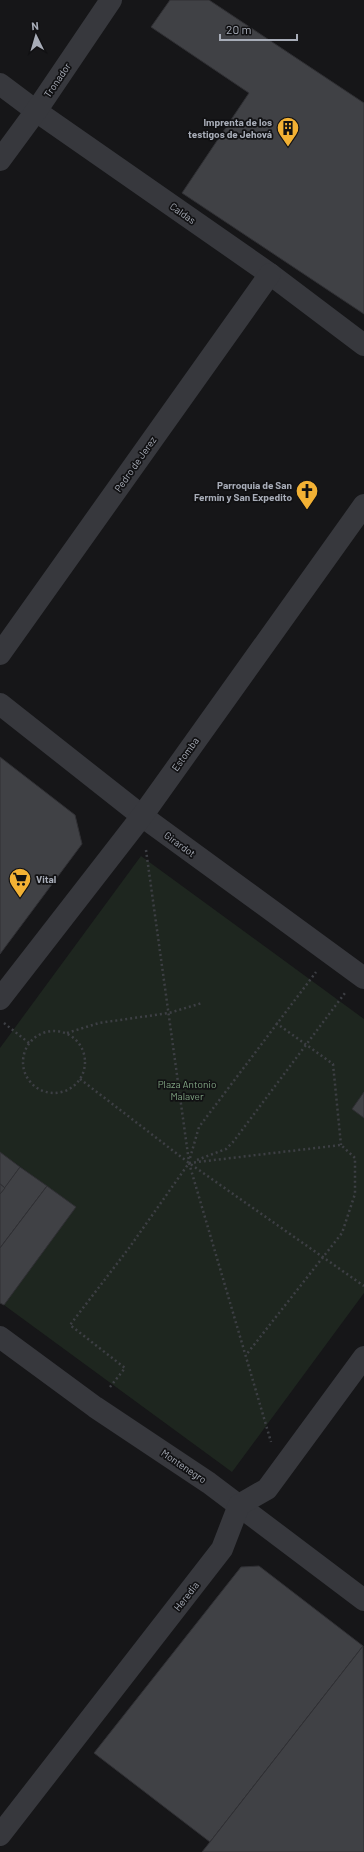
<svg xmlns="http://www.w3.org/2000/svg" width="364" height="1852" font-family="Barlow,sans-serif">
<rect width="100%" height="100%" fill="#161618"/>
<path fill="#1e261f" d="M141,856L364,1019V1092L352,1109L364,1118V1293L232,1472L4,1305L76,1207L0,1152V1048Z"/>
<g fill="#404145" stroke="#303034">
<path d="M170,0H209L364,103V314L182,193L249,93L151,27Z"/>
<path d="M0,757L75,815L82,844L0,954Z"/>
<path d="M364,1092V1118L352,1109Z"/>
<path d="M0,1152L20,1167L5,1188L0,1184Z"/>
<path d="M20,1167L47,1186L0,1248V1194Z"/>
<path d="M0,1184L5,1188L0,1194Z"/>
<path d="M47,1186L76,1207L4,1305L0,1303V1248Z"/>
<path d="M259,1566L363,1646L210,1842L94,1753L241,1567Z"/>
<path d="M363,1646L364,1852H202L210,1842Z"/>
</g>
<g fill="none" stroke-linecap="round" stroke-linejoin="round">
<g stroke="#3d3f44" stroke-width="2.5" stroke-dasharray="2 3" stroke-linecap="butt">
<path d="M146,850L189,1162"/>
<path d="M4,1023L29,1043"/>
<path d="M276,1023L333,1064L341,1145"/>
<circle cx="54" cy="1062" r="31"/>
<path d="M67,1033L99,1023L169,1013L202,1003"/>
<path d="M80,1079L189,1163L364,1286"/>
<path d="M190,1158L199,1127L316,972"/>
<path d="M197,1160L226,1149L233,1142L345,993"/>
<path d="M189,1163L341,1145L355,1158V1194L342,1233L246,1355"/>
<path d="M110,1387L125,1368L70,1325L129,1248L189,1163L271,1442"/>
</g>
<g stroke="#37383d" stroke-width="22">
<path d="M0,84L36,111L270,274L364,345"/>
<path d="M0,160L36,111L111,0"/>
<path d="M0,654L270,274"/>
<path d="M0,704L142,816L364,978"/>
<path d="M0,999L142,816L364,505"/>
<path d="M0,1337L95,1407L209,1483L364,1600"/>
<path d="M0,1835L222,1549L239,1505L267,1489L364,1357"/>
</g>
</g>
<defs>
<g id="building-pin" transform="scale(1.15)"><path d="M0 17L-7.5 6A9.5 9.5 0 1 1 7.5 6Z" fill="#f2b134" stroke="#111113"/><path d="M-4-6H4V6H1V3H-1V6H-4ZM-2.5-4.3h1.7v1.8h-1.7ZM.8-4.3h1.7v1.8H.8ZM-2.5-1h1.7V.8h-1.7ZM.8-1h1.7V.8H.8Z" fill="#111"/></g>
<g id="church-pin" transform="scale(1.15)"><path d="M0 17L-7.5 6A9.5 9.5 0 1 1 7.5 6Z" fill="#f2b134" stroke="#111113"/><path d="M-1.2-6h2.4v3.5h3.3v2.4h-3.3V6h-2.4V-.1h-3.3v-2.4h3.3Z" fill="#111"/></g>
<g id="supermarket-pin" transform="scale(1.15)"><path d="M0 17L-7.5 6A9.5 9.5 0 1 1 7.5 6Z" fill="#f2b134" stroke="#111113"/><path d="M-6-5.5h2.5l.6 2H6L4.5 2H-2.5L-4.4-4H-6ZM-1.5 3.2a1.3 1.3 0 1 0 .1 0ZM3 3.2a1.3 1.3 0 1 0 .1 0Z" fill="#111"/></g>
</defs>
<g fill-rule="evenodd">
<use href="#building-pin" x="288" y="128"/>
<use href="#church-pin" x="307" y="491"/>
<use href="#supermarket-pin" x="20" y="879"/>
</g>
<g text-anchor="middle" stroke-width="3.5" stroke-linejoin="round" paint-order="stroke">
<g font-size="10" fill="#a8adb8" stroke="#111113">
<text transform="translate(57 80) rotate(-56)" y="4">Tronador</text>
<text transform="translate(183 213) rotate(35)" y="4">Caldas</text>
<text transform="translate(135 464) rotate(-55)" y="4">Pedro de Jerez</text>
<text transform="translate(185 754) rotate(-54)" y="4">Estomba</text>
<text transform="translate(180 844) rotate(36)" y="4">Girardot</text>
<text transform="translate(184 1466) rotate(34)" y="4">Montenegro</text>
<text transform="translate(186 1596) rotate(-52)" y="4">Heredia</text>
</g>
<g font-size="10" font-weight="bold" fill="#a8adb8" stroke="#111113" text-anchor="end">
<text x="272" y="126">Imprenta de los<tspan x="272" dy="12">testigos de Jehová</tspan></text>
<text x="292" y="489">Parroquia de San<tspan x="292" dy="12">Fermín y San Expedito</tspan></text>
<text x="36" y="883" text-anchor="start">Vital</text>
</g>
<g font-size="10" fill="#7fa381" stroke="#111113">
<text x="187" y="1088">Plaza Antonio<tspan x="187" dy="12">Malaver</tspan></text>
</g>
</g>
<g transform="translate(36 36) rotate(355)" stroke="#111113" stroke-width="3" paint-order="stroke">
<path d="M0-3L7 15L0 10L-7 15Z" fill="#a8adb8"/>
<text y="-6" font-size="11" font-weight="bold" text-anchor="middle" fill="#a8adb8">N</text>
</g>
<path d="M220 34v6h77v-6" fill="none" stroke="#a8adb8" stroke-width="2"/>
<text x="226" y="34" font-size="12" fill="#a8adb8" stroke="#111113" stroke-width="3" paint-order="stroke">20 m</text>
</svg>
